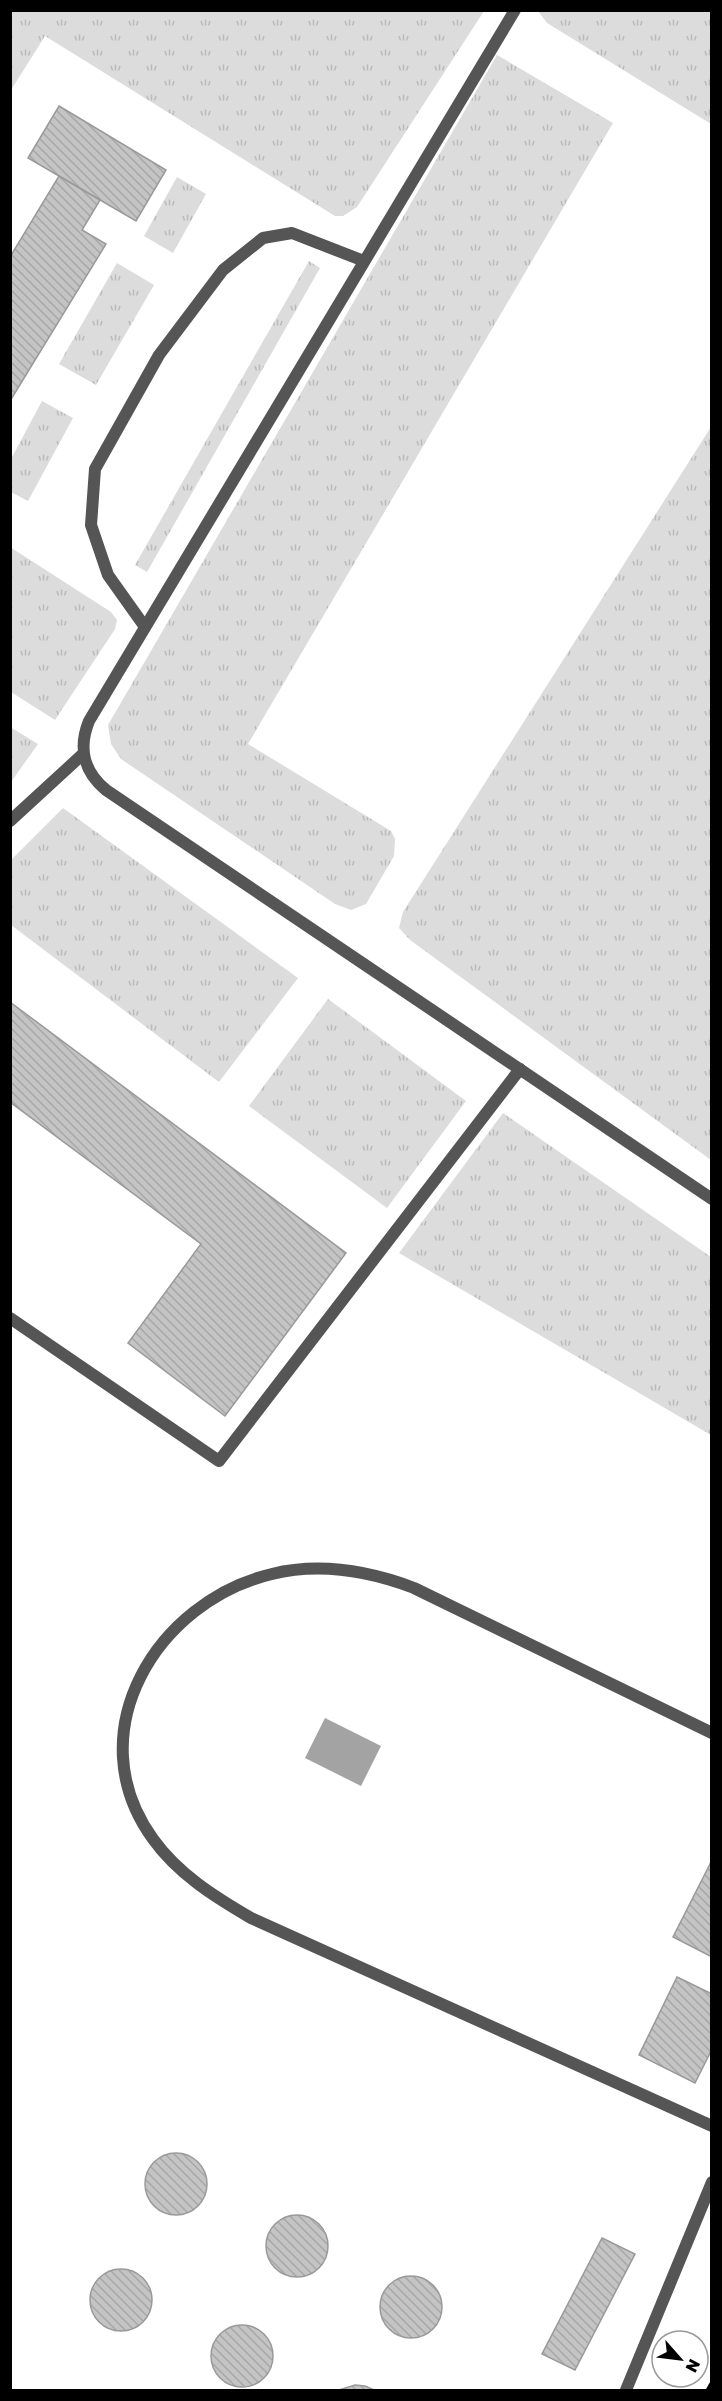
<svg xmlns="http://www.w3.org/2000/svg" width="722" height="2401" font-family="'Golos Text',sans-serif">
<defs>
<pattern id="grass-tufts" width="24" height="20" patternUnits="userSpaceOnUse" patternTransform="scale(1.5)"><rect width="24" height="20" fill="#dcdcdc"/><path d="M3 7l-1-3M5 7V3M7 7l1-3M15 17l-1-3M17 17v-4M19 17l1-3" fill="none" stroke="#bbb"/></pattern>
<pattern id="building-back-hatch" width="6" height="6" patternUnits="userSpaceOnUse" patternTransform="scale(1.5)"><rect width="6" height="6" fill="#c4c4c4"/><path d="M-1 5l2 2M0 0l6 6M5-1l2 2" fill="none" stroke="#a7a7a7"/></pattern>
</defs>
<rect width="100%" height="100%" fill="#fff"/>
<g fill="url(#grass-tufts)">
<path d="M11,10H484V11L357,207L343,216H335L45,36L11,90Z"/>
<path d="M538,11H711V124L547,23Z"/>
<path d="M497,55L613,123L248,744L391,831L395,839L394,856L366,904L351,910L335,904L121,759L111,744L108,725Z"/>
<path d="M177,177L206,194L173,253L144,236Z"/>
<path d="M309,261L320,268L147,572L135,565Z"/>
<path d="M117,263L154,285L96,385L59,364Z"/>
<path d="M42,401L73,418L28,501L11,492V459Z"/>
<path d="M711,427V1160L410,940L399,928L403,912Z"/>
<path d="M10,547L111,612L117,620L115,629L55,720L11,692Z"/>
<path d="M10,727L38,744L11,782H10Z"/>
<path d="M63,808L298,978L219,1082L11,925V860Z"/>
<path d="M328,999L466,1101L387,1208L249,1106Z"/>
<path d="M503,1113L711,1257V1435L399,1253Z"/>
</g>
<path fill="#a3a3a3" d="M325,1718L381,1746L361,1786L305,1758Z"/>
<g fill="url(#building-back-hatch)" stroke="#999" stroke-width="1.5">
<path d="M59,106L166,170L136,221L28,158Z"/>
<path d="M59,176L100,200L82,230L106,244L10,401V257Z"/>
<path d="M10,1002L346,1253L225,1416L128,1343L201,1244L10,1102Z"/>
<path d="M712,1860V1957L673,1937Z"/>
<path d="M677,1977L712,1994V2049L695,2083L639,2055Z"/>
<circle cx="176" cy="2184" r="31"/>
<circle cx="297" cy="2246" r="31"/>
<path d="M602,2238L635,2254L575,2370L542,2354Z"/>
<circle cx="121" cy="2300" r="31"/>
<circle cx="411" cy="2307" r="31"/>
<circle cx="242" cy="2356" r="31"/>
<path d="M355,2385L365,2386L374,2390H339Z"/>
</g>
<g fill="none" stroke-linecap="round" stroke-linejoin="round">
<g stroke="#555" stroke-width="12">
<path d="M515,10L89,721C78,748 84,772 106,790L712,1199"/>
<path d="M145,627L108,575L91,525L95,469L159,355L223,270L263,238L292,233L364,261"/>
<path d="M10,821L83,754"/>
<path d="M10,1318L219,1461L520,1069"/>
<path d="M712,1733L414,1588C369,1571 321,1562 272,1574C157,1601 76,1733 153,1839C178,1874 215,1897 251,1918L712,2126"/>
<path d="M626,2390L712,2182"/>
</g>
<path stroke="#000" stroke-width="4.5" stroke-dasharray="9 3 1.5 3" stroke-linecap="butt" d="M708,2390L712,2383"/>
</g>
<rect width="722" height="2401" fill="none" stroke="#000000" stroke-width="24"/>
<g transform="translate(680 2359) rotate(118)"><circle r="28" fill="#ffffff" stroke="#999999" stroke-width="1.5"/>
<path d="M0-4.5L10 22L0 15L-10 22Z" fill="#000000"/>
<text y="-9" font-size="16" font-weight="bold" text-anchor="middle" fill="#000000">N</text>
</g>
</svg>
